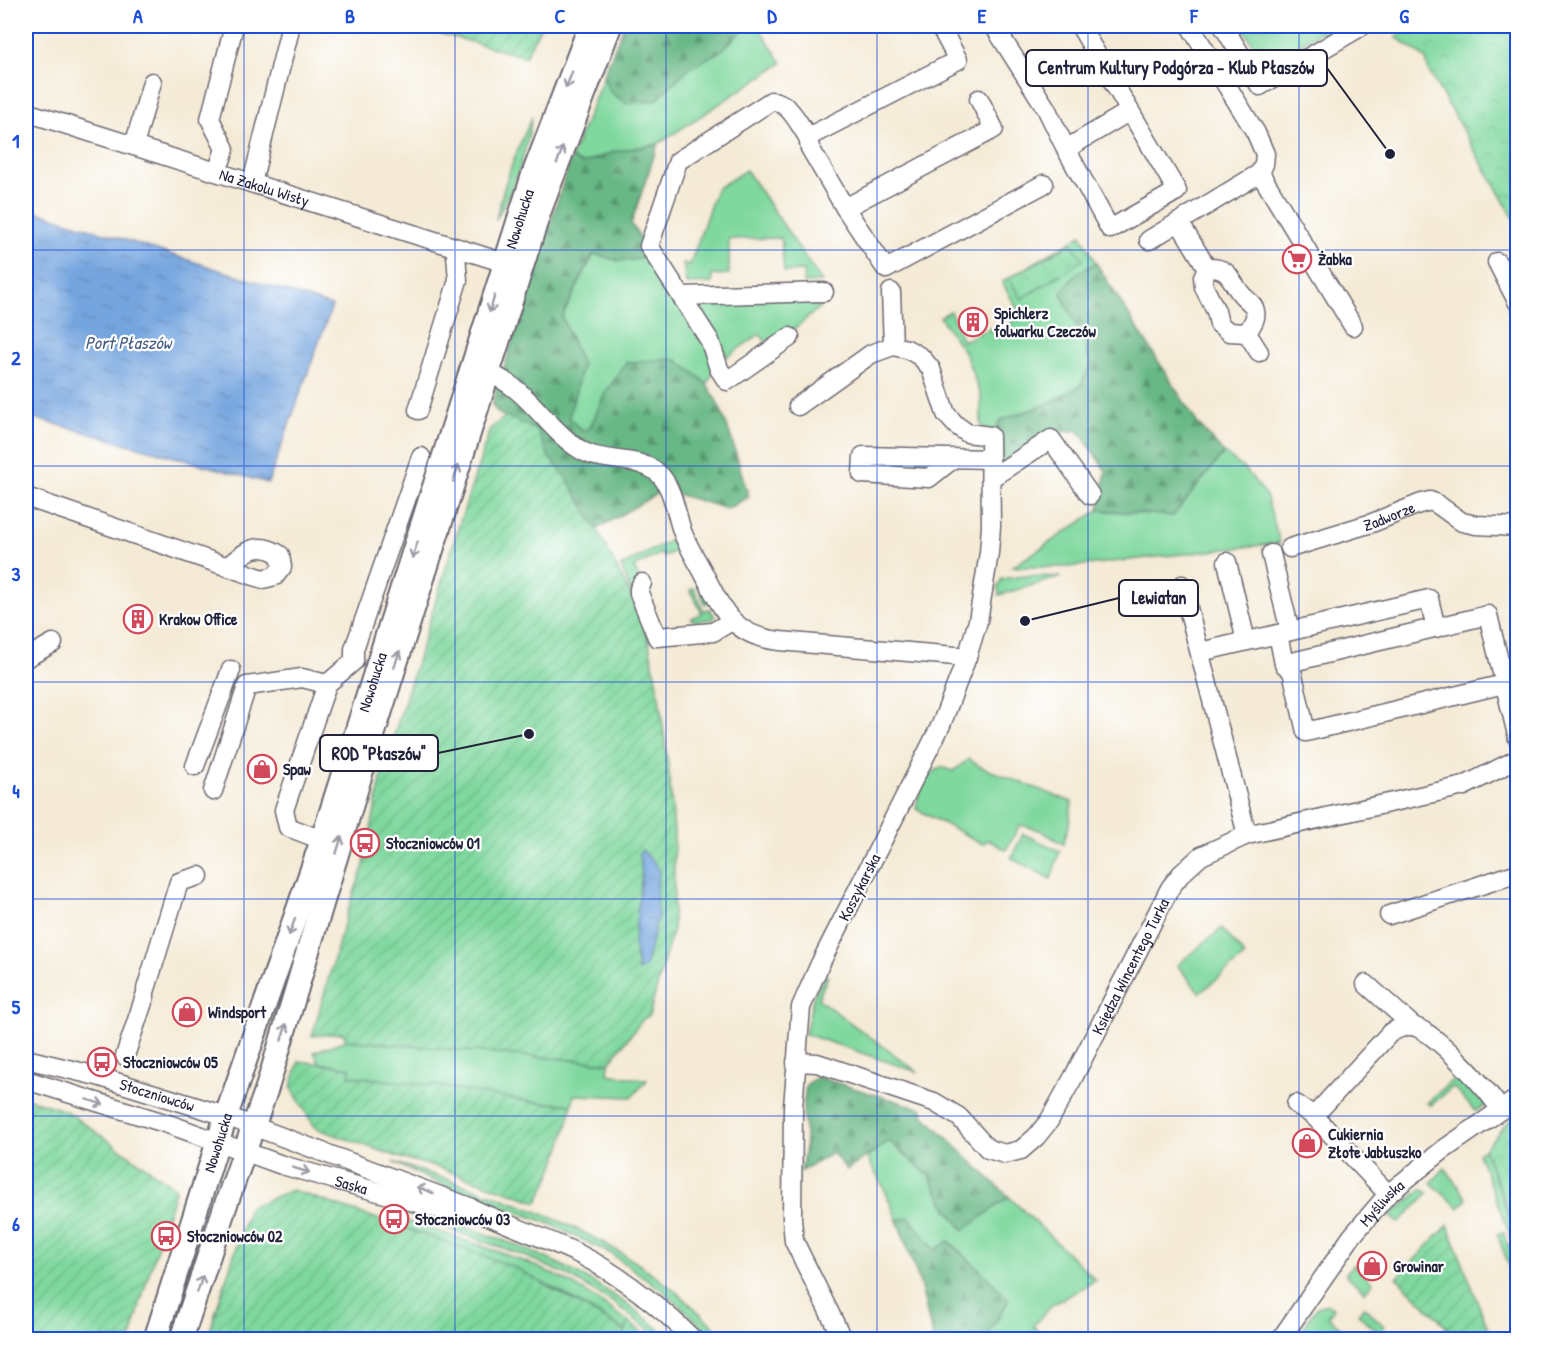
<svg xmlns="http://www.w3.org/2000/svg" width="1543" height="1365" font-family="'Patrick Hand',sans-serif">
<defs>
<pattern id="forest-firs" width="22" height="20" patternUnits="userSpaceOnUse" patternTransform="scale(1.5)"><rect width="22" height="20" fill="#67b885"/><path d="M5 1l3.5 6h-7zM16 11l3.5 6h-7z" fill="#54956e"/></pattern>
<pattern id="park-crowns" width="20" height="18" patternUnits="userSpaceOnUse" patternTransform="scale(1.5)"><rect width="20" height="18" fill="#7fd89e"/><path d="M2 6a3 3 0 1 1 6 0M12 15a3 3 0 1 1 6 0" fill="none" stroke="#6db989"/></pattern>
<pattern id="garden-furrows" width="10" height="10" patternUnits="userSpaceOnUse" patternTransform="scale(1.5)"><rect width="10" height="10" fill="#7fd89e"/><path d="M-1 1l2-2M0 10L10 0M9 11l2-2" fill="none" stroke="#6db989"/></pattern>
<pattern id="water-ripples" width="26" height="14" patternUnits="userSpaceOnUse" patternTransform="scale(1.5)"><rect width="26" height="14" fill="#75a5df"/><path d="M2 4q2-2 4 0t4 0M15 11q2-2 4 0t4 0" fill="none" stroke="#6086b6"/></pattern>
</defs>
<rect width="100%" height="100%" fill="#fff"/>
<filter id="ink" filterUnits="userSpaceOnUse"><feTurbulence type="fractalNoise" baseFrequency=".0167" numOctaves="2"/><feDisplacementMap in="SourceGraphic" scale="12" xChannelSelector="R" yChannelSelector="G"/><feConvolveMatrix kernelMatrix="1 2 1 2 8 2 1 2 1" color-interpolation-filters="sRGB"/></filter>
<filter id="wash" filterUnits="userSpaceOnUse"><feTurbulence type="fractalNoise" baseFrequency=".008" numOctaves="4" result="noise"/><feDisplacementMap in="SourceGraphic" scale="24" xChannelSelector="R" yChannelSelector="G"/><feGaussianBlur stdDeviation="1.35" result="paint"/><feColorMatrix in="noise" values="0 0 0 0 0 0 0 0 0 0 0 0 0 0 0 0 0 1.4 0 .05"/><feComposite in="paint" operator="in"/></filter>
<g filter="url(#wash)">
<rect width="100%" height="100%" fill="#f4ead5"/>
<g fill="#7fd89e" stroke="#507d6c" stroke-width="1.5">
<path d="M624,26H758L782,63L658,144L613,152L582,164L571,158Z"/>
<path d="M1242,26H1347L1326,38L1321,31L1266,67Z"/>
<path d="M532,117C525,159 516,182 496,220C503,185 517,149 532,117Z"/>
<path d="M746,170L822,282L804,283V271L784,272L781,238L729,239V274L712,275V283L686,284L683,263L690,265L716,189Z"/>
<path d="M1081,235L1096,263L1076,274L1061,293L1084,342L1091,366L1079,387L1045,405L1001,420L995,430L981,427V396L965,353L940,317L950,311L963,341L991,328L994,334L1021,316L1002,282Z"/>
<path d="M647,247L707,343L713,373L707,384L675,359L605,393L590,429L582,431L569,417L582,365L562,317L594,254L620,261Z"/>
<path d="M820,295L821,306L789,334L785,329L766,342L760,334L727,357L700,311L702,302Z"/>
<path d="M1224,453L1246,470L1266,495L1280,543L1068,567H1012L1099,510L1173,516Z"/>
<path d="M679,536L709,602L705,604L696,579L681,548L663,557L661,553L634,567L639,578L651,643L621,566Z"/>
<path d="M1024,576L1061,577L999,595L998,586L1002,579Z"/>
<path d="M694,588L703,610L710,609L715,617L713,619L693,621L691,618L702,613L690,590Z"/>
<path d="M969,759L981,767L1072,802L1069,825L1063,844L1040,830L1020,825L1006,850L988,840L983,844L916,809C918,791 925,775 942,767L953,771Z"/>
<path d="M1222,928L1245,956L1200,993L1177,965Z"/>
<path d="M826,975L828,976L818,999L918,1072L805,1034L814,994Z"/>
<path d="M346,1040L609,1063L608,1074L647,1080L632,1097L574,1095L572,1105L532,1102L438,1086L349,1076L350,1068L319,1063L314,1052Z"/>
<path d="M1460,1073L1485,1100V1106L1475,1111L1453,1087L1431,1105L1427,1103Z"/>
<path d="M889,1141L929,1176L948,1210L964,1230L1009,1197L1096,1280L1052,1305L1033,1326L1046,1339H991L987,1336L1009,1300L988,1278L949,1241L935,1250L909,1218L897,1220L885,1190L867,1158Z"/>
<path d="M1484,1149L1517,1239V1253L1478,1153Z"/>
<path d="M393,1162C522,1204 631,1234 725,1339H716L665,1292L610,1253L548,1223L436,1182Z"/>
<path d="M1445,1168L1467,1199L1459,1208L1431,1183Z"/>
<path d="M1422,1189L1428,1193L1399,1223L1390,1216Z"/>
<path d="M212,1191L219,1192L169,1339L164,1340Z"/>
<path d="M402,1213C428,1214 453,1223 477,1231C553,1257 611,1286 671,1339H661L611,1301L567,1275L520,1254Z"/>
<path d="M401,1219C455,1238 512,1253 563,1279C586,1291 608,1307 629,1322L626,1331L552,1287L423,1234L399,1227Z"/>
<path d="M1503,1232L1517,1268V1287L1497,1234Z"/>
<path d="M1354,1264L1373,1283L1365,1292L1346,1275V1273Z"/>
<path d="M1328,1304L1334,1308L1328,1316L1352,1339H1296L1317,1307Z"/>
<path d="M1364,1307L1385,1327L1379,1333L1358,1314Z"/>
</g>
<g fill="url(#forest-firs)" stroke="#446d60" stroke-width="1.5">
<path d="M624,26H747L721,51L689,68L656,100L627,104L609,91L603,75Z"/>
<path d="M658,144L631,224L647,247L640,259L620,261L593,254L562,317L582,365L569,417L582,431L590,428L605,393L627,362L675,359C685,367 701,376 708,386C730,420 736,460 749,497L727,509L663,490L597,529L568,480L549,457L537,430L499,414L492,405L571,158L583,164L613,152Z"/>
<path d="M1096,263L1198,424L1224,453L1173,516L1099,510L1106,471L1078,430L1049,434L997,467L995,430L1001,420L1045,405L1079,387L1091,366L1084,342L1061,293L1076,274Z"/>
<path d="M817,1077L923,1109V1115L1009,1197L964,1230L948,1210L929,1176L889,1141L847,1170L833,1153L801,1171L806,1141L803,1109L806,1085Z"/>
<path d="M909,1217L935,1250L948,1241L988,1278L1009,1300L987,1336L991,1339H933L920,1283L897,1220Z"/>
</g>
<g fill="url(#park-crowns)" stroke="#507d6c" stroke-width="1.5">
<path d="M1410,26H1517V224L1429,72L1426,59L1396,37Z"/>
<path d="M1072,243L1083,260L1022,299L1008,278Z"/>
<path d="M1023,834L1060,851L1051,879L1011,858Z"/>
<path d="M1517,1112V1232L1484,1149Z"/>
<path d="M629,1322L651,1339L621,1340Z"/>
</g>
<g fill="url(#garden-furrows)" stroke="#507d6c" stroke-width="1.5">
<path d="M414,26H541L525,57Z"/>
<path d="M506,416L537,430L549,457L568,480L597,529L632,598L649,643L659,696L669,772L674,832V888L673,928L649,1016L643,1019L609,1063L346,1040L343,1033L312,1036L348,910L364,865L382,774L461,519L490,429Z"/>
<path d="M299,1061L350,1068L349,1076L438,1086L532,1102L572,1105C564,1141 555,1170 537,1202L437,1167L404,1159L315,1128L291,1087Z"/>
<path d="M26,1098L66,1111L176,1188L143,1293L131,1339H26Z"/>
<path d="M292,1190L460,1247L516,1268L626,1331L621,1340L207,1339L249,1207Z"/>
<path d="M1448,1225L1492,1339H1435L1447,1327L1397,1278Z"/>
</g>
<g fill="url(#water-ripples)" stroke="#4c648d" stroke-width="1.5">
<path d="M26,208L332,306L268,483L26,416Z"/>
<path d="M642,850L657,866L659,872L656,893L658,916L645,968L638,971L634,941L642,873L639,854Z"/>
</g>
</g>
<g filter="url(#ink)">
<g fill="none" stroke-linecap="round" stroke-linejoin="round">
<g stroke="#6c6871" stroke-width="21">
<g id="minor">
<path d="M940,26L958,60L808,137L810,148L845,208L886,269L1044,184"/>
<path d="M994,26L1046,108L1066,149"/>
<path d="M1080,26L1177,191L1110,229L1066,149L1130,111"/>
<path d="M1190,26L1256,133L1265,154L1264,164L1260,173L1353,326"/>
<path d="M1223,26L1260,86L1362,26"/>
<path id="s1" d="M26,112L505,263"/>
<path d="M134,146L152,82"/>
<path d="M217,172L225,149L210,119L234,26"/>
<path d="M252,183L289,33L288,26"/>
<path d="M845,208L994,129L979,99"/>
<path d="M1179,222L1207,268L1203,277L1204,287L1216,311L1219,324L1229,332L1247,333L1259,352"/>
<path d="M1149,240L1260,173"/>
<path d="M1497,262L1518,303"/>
<path d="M1207,268C1232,267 1229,281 1243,296C1247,300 1254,304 1255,311C1257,319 1251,326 1247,333"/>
<path d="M891,292L893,346"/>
<path d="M681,296L824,292"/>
<path d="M790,337L727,381L719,369L710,341L649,246L678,161L771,101C789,101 798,123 808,137"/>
<path d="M488,373C527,387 546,428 579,449C603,465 641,454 661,476C673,490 676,513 682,531C687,545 696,559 703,572C723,610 732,636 780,641L967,657"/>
<path d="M798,406L871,354L893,346L907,349L921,357L931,369L946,414L956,425L967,433L990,436L991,526L989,553L978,621L967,657L941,725L820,964L801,1007L793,1107L792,1219L794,1241L843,1340"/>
<path d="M418,410L458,280L456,255L458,248"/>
<path d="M953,459L929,478L862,474L863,456L990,459"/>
<path d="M991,478L1051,439L1090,495"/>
<path d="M26,497L263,579L275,576L282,567L280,555C257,539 244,553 227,567"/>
<path id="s2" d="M1290,548L1372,523L1419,504L1430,501L1437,504L1462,522L1476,525L1518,527"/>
<path d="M1271,554L1290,631"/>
<path d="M1227,562L1246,641"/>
<path d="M642,583L639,589V593L657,637L713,632L732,621"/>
<path d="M1182,585L1247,835"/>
<path d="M1278,634L1284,664L1292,671L1306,732L1504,684"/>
<path d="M1200,652L1429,599L1436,628"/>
<path d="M26,658L53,643"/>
<path d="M1284,664L1488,615L1518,739"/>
<path d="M195,766L231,670"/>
<path d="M213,791L247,686L302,678L327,684"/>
<path d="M322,840L288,827L284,810L327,684L354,661V649L421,457"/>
<path d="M1389,915L1518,873"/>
<path d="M1366,984L1413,1026"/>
<path d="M146,989L179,882L199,876"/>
<path d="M125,1056L145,996"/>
<path id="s3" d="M26,1059L97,1076L226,1116L467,1206C503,1224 541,1236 577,1253C620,1275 659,1305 694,1340"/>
<path id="s4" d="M796,1062L817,1063L934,1102L959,1117L988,1149L1005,1154L1021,1150L1036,1137L1049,1121L1073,1078L1170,888L1181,874L1201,856L1247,835L1464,786L1518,759"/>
<path id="s5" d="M26,1080L171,1125L282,1165L439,1209L465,1214"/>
<path d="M1296,1104L1314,1116"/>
<path d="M1388,1194L1314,1116L1390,1033C1398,1029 1403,1025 1412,1026C1434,1030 1487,1089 1500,1109"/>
<path id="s6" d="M1280,1340L1352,1236L1388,1194L1443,1150L1518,1098"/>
</g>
</g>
<g stroke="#6c6871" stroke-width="26">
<g id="major">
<path id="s7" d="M155,1340L226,1116L322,840L533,175L590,26"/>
<path d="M181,1340L226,1204L267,1088L363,767L540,210L610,26"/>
</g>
</g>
<use href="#minor" stroke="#fff" stroke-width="18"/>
<use href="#major" stroke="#fff" stroke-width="22"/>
</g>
<defs><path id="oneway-shaft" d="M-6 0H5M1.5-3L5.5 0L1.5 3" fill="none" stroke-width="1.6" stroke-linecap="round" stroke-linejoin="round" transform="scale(1.5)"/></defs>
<g stroke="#9c9ca7">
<use href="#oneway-shaft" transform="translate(569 80) rotate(111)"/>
<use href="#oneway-shaft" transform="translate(560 155) rotate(-70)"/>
<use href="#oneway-shaft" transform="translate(492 304) rotate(107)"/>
<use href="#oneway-shaft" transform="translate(456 473) rotate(-72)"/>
<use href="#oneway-shaft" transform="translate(415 550) rotate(108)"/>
<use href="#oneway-shaft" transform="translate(397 659) rotate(-72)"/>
<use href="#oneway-shaft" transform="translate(339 845) rotate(-73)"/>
<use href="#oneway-shaft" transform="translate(292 927) rotate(110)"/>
<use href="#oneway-shaft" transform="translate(284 1032) rotate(-73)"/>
<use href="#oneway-shaft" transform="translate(95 1102) rotate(17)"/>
<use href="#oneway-shaft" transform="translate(301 1170) rotate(16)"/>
<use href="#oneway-shaft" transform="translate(425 1190) rotate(-159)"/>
<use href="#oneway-shaft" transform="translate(200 1284) rotate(-72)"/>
</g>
</g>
<path fill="none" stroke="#1d4ed8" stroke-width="1.5" stroke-opacity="0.55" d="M244,26V1340M455,26V1340M666,26V1340M877,26V1340M1088,26V1340M1299,26V1340M26,250H1518M26,466H1518M26,682H1518M26,899H1518M26,1116H1518"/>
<defs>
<g id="supermarket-ring" transform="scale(1.5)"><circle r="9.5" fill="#fff" stroke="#d1495b" stroke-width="1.5"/><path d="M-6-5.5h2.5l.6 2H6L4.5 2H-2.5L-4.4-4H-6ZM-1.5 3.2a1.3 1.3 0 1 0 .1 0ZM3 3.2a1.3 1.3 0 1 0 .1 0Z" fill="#d1495b"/></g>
<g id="building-ring" transform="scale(1.5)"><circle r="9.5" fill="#fff" stroke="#d1495b" stroke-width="1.5"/><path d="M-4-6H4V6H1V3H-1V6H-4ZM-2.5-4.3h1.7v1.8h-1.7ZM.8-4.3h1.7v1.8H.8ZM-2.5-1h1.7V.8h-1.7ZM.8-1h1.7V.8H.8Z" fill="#d1495b"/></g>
<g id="shop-ring" transform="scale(1.5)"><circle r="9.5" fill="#fff" stroke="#d1495b" stroke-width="1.5"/><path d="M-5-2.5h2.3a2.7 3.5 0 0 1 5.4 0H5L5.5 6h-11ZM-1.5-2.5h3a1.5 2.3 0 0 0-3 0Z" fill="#d1495b"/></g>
<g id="bus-ring" transform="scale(1.5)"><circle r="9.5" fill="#fff" stroke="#d1495b" stroke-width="1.5"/><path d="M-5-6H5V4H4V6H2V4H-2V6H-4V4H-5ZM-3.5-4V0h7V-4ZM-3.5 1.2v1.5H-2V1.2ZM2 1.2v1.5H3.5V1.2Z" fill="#d1495b"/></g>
</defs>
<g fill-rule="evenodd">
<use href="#supermarket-ring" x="1297" y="259"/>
<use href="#building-ring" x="973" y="322"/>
<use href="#building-ring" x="138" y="619"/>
<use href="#shop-ring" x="262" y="769"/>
<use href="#bus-ring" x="365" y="843"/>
<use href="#shop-ring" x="187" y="1012"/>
<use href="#bus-ring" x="102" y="1062"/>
<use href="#shop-ring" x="1307" y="1143"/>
<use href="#bus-ring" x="394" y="1219"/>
<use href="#bus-ring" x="166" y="1236"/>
<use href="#shop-ring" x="1372" y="1266"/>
</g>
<g text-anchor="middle" stroke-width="4.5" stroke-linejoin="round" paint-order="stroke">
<g font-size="16" fill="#22223b" stroke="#fff">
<text dy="6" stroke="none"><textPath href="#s1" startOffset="250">Na Zakolu Wisły</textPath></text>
<text dy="6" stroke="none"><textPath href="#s7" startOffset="1179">Nowohucka</textPath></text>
<text dy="6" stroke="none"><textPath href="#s2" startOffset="104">Zadworze</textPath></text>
<text dy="6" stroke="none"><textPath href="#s7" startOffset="693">Nowohucka</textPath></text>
<text transform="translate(859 887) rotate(-63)" y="6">Koszykarska</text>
<text dy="6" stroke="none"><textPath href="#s4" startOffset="466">Księdza Wincentego Turka</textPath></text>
<text dy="6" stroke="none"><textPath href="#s3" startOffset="136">Stoczniowców</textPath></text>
<text dy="6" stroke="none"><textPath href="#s7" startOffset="207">Nowohucka</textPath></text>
<text dy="6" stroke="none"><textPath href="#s5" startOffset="342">Saska</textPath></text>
<text dy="6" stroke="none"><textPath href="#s6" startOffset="171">Myśliwska</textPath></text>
</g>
<g font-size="16" font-weight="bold" fill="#22223b" stroke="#fff" text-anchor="start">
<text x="1318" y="265">Żabka</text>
<text x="994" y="319">Spichlerz<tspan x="994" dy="18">folwarku Czeczów</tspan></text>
<text x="159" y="625">Krakow Office</text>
<text x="283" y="775">Spaw</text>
<text x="386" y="849">Stoczniowców 01</text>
<text x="208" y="1018">Windsport</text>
<text x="123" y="1068">Stoczniowców 05</text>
<text x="1328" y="1140">Cukiernia<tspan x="1328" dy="18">Złote Jabłuszko</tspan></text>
<text x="415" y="1225">Stoczniowców 03</text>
<text x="187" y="1242">Stoczniowców 02</text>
<text x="1393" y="1272">Growinar</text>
</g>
<g font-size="18" font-style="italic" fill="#475d85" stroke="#fff">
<text x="128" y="349">Port Płaszów</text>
</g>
</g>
<path fill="none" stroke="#22223b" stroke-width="2" d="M1390 154L1327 68M1025 621L1119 598M529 734L438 753"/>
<g fill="#22223b" stroke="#fff" stroke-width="2">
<circle cx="1390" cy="154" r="6"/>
<circle cx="1025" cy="621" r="6"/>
<circle cx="529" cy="734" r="6"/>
</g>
<g fill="#fff" stroke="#22223b" stroke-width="2">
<rect x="1026" y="50" width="301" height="36" rx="6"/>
<rect x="1119" y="580" width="79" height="36" rx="6"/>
<rect x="320" y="735" width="118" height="36" rx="6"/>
</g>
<g font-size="18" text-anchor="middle" font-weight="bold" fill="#22223b">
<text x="1176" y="74">Centrum Kultury Podgórza - Klub Płaszów</text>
<text x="1159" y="604">Lewiatan</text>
<text x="379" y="760">ROD "Płaszów"</text>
</g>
<rect width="1543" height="1365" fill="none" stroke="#fff" stroke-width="66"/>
<rect x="33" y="33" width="1477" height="1299" fill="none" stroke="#1d4ed8" stroke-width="2"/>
<g font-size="20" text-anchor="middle" font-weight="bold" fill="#1d4ed8">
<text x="138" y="23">A</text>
<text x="350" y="23">B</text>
<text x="560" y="23">C</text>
<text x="772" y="23">D</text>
<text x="982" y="23">E</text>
<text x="1194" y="23">F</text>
<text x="1404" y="23">G</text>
<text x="16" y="148">1</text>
<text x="16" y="365">2</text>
<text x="16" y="581">3</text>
<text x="16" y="798">4</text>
<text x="16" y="1014">5</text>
<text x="16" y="1231">6</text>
</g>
</svg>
